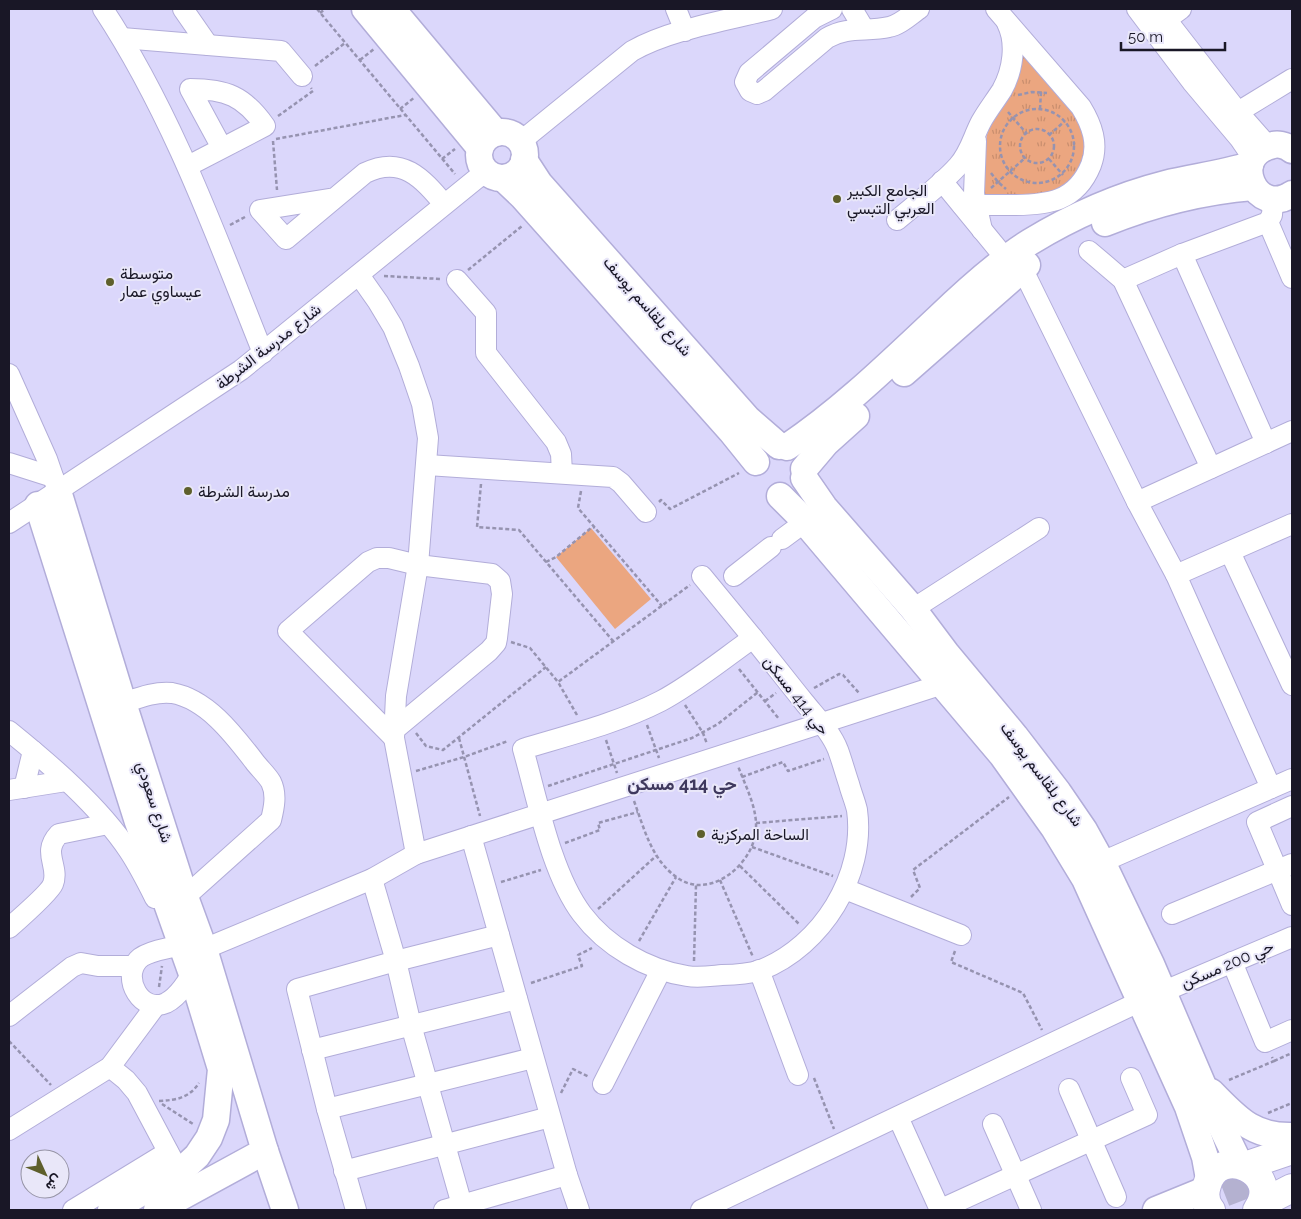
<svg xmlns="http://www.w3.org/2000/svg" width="1301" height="1219" font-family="Raleway,Vazirmatn,sans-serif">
<defs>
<pattern id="grass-tufts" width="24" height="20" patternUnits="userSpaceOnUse" patternTransform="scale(1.25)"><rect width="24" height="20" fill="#eba680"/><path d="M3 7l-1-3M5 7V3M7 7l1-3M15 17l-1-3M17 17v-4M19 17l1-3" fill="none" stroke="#c98e6e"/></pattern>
</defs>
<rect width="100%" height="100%" fill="#dbd7fb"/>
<path fill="url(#grass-tufts)" d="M1024,53L1080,119L1087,153L1081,169L1057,192L1022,196L984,194C984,175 982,154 987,135C990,122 998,115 1004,105C1014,88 1019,71 1024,53Z"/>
<path fill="#eba680" d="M591,528L651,599L615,629L556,557Z"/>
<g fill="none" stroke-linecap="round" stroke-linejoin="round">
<path stroke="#b4b1d0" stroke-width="28" stroke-dasharray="28 14" stroke-linecap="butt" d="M1185,1208L1270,1175"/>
<g stroke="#b2add9" stroke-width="22">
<g id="minor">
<path d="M103,9C173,115 216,236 263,353"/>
<path d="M183,9L208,45"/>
<path d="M676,9L685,31"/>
<path d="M832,9L814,18L749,73L745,82L750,91L757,94L764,91L827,38C848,26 866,32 889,27C900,25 910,15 919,9"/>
<path d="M852,9L864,29"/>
<path d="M1137,9L1192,82L1240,139L1253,158"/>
<path d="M1158,9L1238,112L1268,146"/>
<path d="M1166,20L1181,9"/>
<path d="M122,38L281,51L302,76"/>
<path d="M1238,112L1292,79"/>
<path d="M976,141L974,194L982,230"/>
<path d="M520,142L632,51C671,29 729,20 772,9"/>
<path d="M188,166L265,126C244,96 226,89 190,89L222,148"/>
<path d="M942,181L1006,259"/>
<path d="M335,198L260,210L286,239L365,173C402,155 422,178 444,204"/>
<path d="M962,205C979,205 996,205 1012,205C1048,205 1076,202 1091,165C1099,144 1092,125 1081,107L996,9"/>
<path d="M897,220C916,204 942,184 958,166C970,153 973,137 981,122C987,111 995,101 1002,90C1013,70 1017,43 1007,23"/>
<path d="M1268,222L1292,278"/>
<path d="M1089,251L1123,280L1211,468"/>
<path d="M1182,254L1266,443"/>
<path d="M1022,268L1137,502L1176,575L1271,788"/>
<path d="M359,275L378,302L393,327L409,366L422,404L428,438L418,565L396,696L394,738L416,854"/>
<path d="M457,280L486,313V353L556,442L561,454L562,473"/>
<path d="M1123,280L1182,254L1268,222L1272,215L1273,199"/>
<path d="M9,374L47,459L58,491"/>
<path d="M9,463L53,477"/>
<path d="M427,465L613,477L621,483L646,512"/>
<path d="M1137,502L1292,431"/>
<path d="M9,523L241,370L486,171"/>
<path d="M782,539L805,522"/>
<path d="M1230,552L1292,685"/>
<path d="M1176,575L1292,524"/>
<path d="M702,576L753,638"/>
<path d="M734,576L771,547"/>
<path d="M913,609L1039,528"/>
<path d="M753,638C770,659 787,681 804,702C816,717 831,732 838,750C842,761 845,772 849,784C851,792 855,801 857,810C866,875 822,946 761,970C749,974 735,975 722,975C711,976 699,978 687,976C647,970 606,946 582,914C551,873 537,798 523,749C569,735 618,723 661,701C693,684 723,659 753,638Z"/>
<path d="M123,703C138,698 156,691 172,693C207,699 234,735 254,761C259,768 267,775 271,782C277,794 274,808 271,820L185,897"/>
<path d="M9,731C51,765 99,806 129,851C139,866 147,882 155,898"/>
<path d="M394,738L288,631L368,562L377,558H389L418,565L492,574L500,581L502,594L497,638L496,643L489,651L394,730"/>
<path d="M24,788L33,751"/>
<path d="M9,790L66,781"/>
<path d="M1292,806L1257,822L1292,905"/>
<path d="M471,836L567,1175L579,1210"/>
<path d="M1102,862L1292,779"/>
<path d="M845,889L961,935"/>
<path d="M1172,914L1292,864"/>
<path d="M9,928C17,921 50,892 53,884C60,866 41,853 59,834L108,824"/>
<path d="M1232,962L1265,1042L1292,1030"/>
<path d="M197,964C190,978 180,996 166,1003C142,1014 121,979 138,960C145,952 170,947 181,946C188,946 196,948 204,949L372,879L416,854L943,684"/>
<path d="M759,970L798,1075"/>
<path d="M9,1016L72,967L81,963L98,966H133"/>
<path d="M312,1050L517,999"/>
<path d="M110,1067L126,1080L137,1093L179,1172"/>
<path d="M603,1084L661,970"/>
<path d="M1069,1089L1116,1197"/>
<path d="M327,1109L533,1058"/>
<path d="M898,1117L940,1210"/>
<path d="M993,1124L1031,1210"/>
<path d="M9,1130L110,1067L156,1005"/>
<path d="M344,1171L550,1117"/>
<path d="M462,1205L411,1025L396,961L499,935"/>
<path d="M73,1210L168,1152"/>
<path d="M356,1210L327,1109L297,989L396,961L372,879"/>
<path d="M444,1210L567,1175"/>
<path d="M701,1210L1141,1001L1292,937"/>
<path d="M939,1210L1147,1115L1131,1078"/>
</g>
</g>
<g stroke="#b2add9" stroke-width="29">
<g id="major">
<path d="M365,9L480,148"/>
<path d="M392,9L496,133"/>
<circle cx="502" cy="155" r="23"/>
<path d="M1292,150C1286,145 1277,143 1270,146C1229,157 1256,218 1292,194"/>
<path d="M524,160L539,183L748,419L779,446"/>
<path d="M503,178L523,197L731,431L756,462"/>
<path d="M1105,223C1152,204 1203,191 1253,187"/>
<path d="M904,373L1027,265"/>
<path d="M787,447C842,410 889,364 937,319C964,293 998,262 1030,242C1071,217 1118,196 1165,184C1194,177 1222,174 1250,165"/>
<path d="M804,469L826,443L856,416"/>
<path d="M804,478L824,507L913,609L946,653L1015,736L1058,792L1084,830L1105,868L1151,964L1213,1109L1240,1165"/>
<path d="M58,491L123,703L185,897L204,949L265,1151L157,1210"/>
<path d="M780,496L799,515L1002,755L1054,828L1085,879L1188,1107L1205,1157L1209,1179"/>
<path d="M38,505L138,822L192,974L221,1069L216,1120L209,1138L197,1156L184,1168L111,1210"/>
<path d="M1211,1092C1237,1118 1252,1137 1292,1136"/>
<path d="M265,1151L285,1210"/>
<path d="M1156,1210L1205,1190"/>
</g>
</g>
<g stroke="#b2add9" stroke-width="30">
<g id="highway">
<path d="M1245,1166L1292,1150"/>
<path d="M1261,1204L1292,1188"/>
<path d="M1211,1210C1205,1203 1204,1194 1207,1185C1218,1143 1284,1172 1257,1210"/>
</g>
</g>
<g stroke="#9693b0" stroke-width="2.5" stroke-dasharray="4 2.5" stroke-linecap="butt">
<path d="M317,9L455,174"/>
<path d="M320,13L325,9"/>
<path d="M360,60L374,49"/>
<path d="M315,66L345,43"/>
<path d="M1018,95L1032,92L1047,93"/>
<circle cx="1037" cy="146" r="37"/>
<path d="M400,109L415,97"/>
<path d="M1040,109L1041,92"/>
<path d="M1008,112L1027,134"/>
<path d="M278,116L313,91L311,88"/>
<circle cx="1037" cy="146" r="17"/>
<path d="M1049,135L1065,121"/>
<path d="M276,139L405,115"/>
<path d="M273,141L277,190"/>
<path d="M442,159L455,149"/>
<path d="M1049,159L1063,175"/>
<path d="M991,173L998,182L1006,189"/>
<path d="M991,188L1025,158"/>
<path d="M230,225L245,217"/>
<path d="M468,270L522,226"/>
<path d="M384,276L441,279"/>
<path d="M481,484L477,527L519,530L613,641"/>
<path d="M581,491L578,508L662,606"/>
<path d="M659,502L661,500L670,509L739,473"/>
<path d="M546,562L556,557L591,528L595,527"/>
<path d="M511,642L530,648L558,682"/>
<path d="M739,669L779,719"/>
<path d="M814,688L839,674L843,675L859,693"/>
<path d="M765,701L776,693"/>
<path d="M685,705L703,733L707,744"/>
<path d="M577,715L558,682L690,585"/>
<path d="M647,725L659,758"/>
<path d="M416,733L426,746L443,750L546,667"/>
<path d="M459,738L480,816"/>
<path d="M606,740L617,773"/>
<path d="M416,771L464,757L508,741"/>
<path d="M742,777L783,762L788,771L824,759"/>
<path d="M548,786L692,738L718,724L758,692"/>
<path d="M634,801C644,828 651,858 675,876C708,903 755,864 756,828C757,807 745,785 738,766"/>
<path d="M756,823L842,816"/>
<path d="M565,843L600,830L598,823L638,812"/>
<path d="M752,847L833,876"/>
<path d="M740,866L799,924"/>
<path d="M720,880L753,957"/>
<path d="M501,882L541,870"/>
<path d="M911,897L920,888L913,870L1009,797"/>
<path d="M598,909L656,856"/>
<path d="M639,941L676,877"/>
<path d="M955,951L951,962L1023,993L1042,1030"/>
<path d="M694,961L696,885"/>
<path d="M531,983L582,966L578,955L592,948"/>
<path d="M159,987L162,966"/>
<path d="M9,1041L51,1085"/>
<path d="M1274,1061L1292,1053"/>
<path d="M814,1078L834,1129"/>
<path d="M1229,1080L1274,1061L1272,1057"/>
<path d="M561,1093L573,1069L589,1077"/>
<path d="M159,1101C177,1100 189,1098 199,1083"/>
<path d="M162,1104L193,1124"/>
<path d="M1268,1113L1292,1103"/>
</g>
<use href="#minor" stroke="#fff" stroke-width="20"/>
<use href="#major" stroke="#fff" stroke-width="26"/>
<use href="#highway" stroke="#fff" stroke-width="28"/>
</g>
<g fill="#5e5f2c" stroke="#e9e7f9" stroke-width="2">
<circle cx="837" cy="199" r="5"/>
<circle cx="110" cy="282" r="5"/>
<circle cx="188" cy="491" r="5"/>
<circle cx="701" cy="834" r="5"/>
</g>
<g text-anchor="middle" stroke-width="4" stroke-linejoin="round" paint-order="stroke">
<g font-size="16" fill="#191726" stroke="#e9e7f9" text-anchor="start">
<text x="847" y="196">الجامع الكبير<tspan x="847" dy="18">العربي التبسي</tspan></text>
<text x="120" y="279">متوسطة<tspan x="120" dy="18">عيساوي عمار</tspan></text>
<text x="198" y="497">مدرسة الشرطة</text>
<text x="711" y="840">الساحة المركزية</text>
</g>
<g font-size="16" fill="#191726" stroke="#e9e7f9">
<text transform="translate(648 306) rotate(49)" y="6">شارع بلقاسم يوسف</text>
<text transform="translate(268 346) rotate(-38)" y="6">شارع مدرسة الشرطة</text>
<text transform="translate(797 695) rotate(52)" y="6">حي 414 مسكن</text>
<text transform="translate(1042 774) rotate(53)" y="6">شارع بلقاسم يوسف</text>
<text transform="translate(155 802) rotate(72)" y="6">شارع سعودي</text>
<text transform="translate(1227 964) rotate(-23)" y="6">حي 200 مسكن</text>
</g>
<g font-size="18" font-weight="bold" fill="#3f395e" stroke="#e9e7f9">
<text x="682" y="790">حي 414 مسكن</text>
</g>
</g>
<rect width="1301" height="1219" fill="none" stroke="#191726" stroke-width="20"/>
<g transform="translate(45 1174) rotate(134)"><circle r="24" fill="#e9e7f9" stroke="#9694a5"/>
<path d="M0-4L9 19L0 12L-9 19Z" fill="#5e5f2c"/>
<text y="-8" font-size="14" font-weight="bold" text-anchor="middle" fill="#191726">ش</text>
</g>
<path d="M1121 42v8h104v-8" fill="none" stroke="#191726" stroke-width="2.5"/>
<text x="1128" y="42" font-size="15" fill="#191726" stroke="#e9e7f9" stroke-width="4" paint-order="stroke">50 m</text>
</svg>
